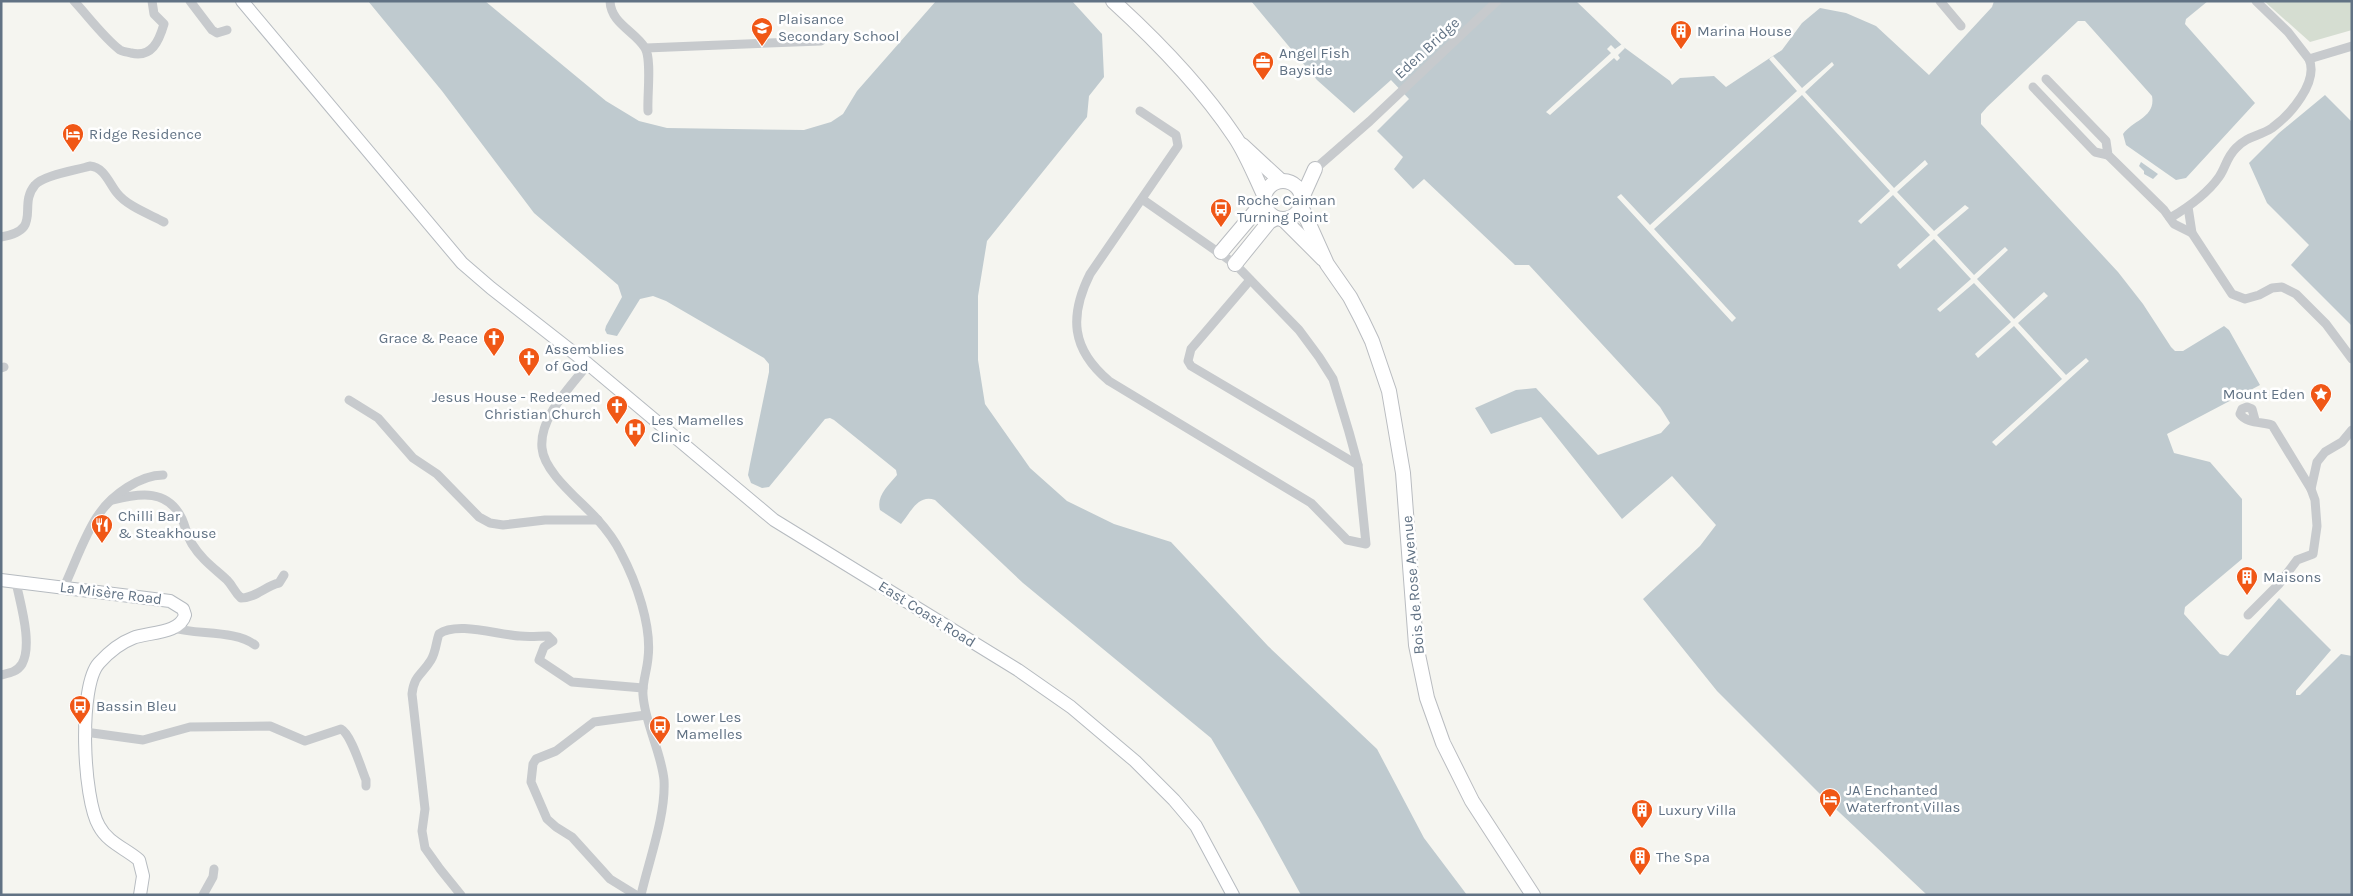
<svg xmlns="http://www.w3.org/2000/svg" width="2353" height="896" font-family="Karla,sans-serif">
<rect width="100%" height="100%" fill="#f5f5f0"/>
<path fill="#d5ddd1" d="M2264,1H2352V30L2310,42Z"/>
<g fill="#bfcacf">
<path d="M368,1H485L606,101L639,121L667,128L804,130L831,122L843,114L857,91L936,1H1072L1102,34L1104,77L1089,96L1087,117L987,241L978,296V360L985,404L1030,468L1067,501L1114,524L1171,542L1268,646L1377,749L1424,838L1467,895H1301L1261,822L1211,738L1023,583L935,500C918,494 911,512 901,524L880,510C876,496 888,486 897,475L896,470L834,420L830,418L825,419L769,487L762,488L751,483L748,475L750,464L769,372V364L764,358L666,301L653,296L640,299L617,336L607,334L605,330L606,326L622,297L618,285L534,213L442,91Z"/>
<path d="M1251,1H1576L1625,48L1670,81L1672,85L1680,78L1714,76L1726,87L1782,50L1802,23L1820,8L1846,13L1876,26L1929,75L1992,7L1994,1H2208L2186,19L2185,24L2255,103L2186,178L2176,180L2126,145L2123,134C2133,120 2156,117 2152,96L2085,21H2078L1987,107L1981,114V124L2118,272L2143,304L2171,347L2175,351H2183L2224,326L2229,330L2260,385L2167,434L2174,453L2210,462L2242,499V559L2185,607L2184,614L2220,654L2228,656L2279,598L2331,650L2296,691V695H2300L2341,654L2352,656V895H1927L1822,796L1717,691L1643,599L1700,546L1716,525L1672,476L1622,519L1541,417L1491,434L1475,408L1516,390L1536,388L1598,455L1661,433L1670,423L1660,407L1529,265H1515L1424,179L1413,189L1394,169L1403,157L1377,131L1409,99L1391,80L1354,113L1317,80Z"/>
<path d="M2325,95L2352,122V326L2291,265L2309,245L2267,203L2249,163L2279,133Z"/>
<path d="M2141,162L2158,174L2153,179L2144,174V171L2139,166Z"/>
</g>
<g fill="#f5f5f0">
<path d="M1622,44L1625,48L1618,55L1620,58L1617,61L1614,58L1550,115L1546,112L1611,53L1607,49L1611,45L1615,49Z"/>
<path d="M1773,56L1802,88L1832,62L1834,65L1805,92L1894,188L1925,160L1928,164L1897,192L1934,231L1965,205L1969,208L1937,235L1974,275L2005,247L2008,250L1977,279L2014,319L2044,292L2048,296L2018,323L2066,375L2086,358L2089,361L1996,446L1992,442L2062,379L2014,326L1978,358L1975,354L2011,322L1974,283L1940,312L1937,309L1971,279L1934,239L1900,269L1897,265L1930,235L1893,195L1861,224L1858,221L1890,191L1802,95L1654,229L1736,318L1732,322L1617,197L1621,194L1650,225L1797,91L1769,59Z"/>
</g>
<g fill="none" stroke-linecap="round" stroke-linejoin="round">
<g stroke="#b6bbc0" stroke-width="14">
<g id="secondary">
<path d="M242,1L462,263L491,288L588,364L774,520L1018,670L1071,707L1135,761L1174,800L1196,826L1233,895"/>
<path d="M1,580L170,601L183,609L185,615C180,634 148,632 133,638C120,643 108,653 99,663C78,686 83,799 99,826C108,843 125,848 139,860L143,876L140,895"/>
</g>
</g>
<g stroke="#b9bcc0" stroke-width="16">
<g id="primary">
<path d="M1113,1C1158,42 1201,86 1235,137C1247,155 1255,176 1264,195"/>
<path d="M1242,145L1281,181"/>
<circle cx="1283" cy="200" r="19"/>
<path d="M1302,198L1315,169"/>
<path d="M1301,206L1327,264L1350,297L1362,320L1372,341L1389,391L1403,473L1416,645L1427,698L1443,743L1472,801L1533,895"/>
<path d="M1283,219L1323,259"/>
<path d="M1221,252L1264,201"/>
<path d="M1235,264L1269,222L1276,218"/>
</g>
</g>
<g stroke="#c7cacd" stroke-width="9">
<path d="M74,1C87,15 105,39 120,50C123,52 128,52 131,53C152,58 159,41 164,24L154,14L152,1"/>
<path d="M190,1L212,30L217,33L227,30"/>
<path d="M610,1C611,24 635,31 645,48C652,59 647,96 648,111"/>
<path d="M1940,1L1961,26"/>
<path d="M2256,1L2288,32L2309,59L2352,46"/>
<path d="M646,48L821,41"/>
<path d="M2046,79L2106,141L2108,155L2164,210L2174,224L2192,233"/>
<path d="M2033,87L2095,152L2108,155"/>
<path d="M1140,111L1176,135L1178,146L1090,274C1069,316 1071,349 1109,381L1311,503L1347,540L1366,544L1358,465L1349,432L1333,379L1319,357L1299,330L1235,264L1142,199"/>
<path d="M1315,169L1370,121L1497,1"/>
<path d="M2188,207L2192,233L2232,294L2245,299L2259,295L2272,288L2282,287L2296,294L2326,324L2352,359"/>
<path d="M2170,218C2187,208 2207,194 2219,177C2226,167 2226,158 2236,148C2249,135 2258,137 2272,128C2290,115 2319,82 2309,59"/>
<path d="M1,237C44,230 17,206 35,185C43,175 78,170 90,166C104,167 109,183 117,193C127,206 149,214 164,222"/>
<path d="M1250,280L1191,349L1188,361L1191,366L1358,465"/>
<path d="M588,364C570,388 539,417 542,448C544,473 581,501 597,519C606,529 615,541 621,553C636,581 652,626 648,658C647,671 642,683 643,695C645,724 661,751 664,780C666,815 649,860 641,895"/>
<path d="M1,368L4,367"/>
<path d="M349,400L378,418L413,458L437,474L479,517L490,523L503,525L545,520H598"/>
<path d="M2255,420L2252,409L2247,407L2242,409L2240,414C2246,423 2261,422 2272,425L2311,489"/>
<path d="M113,500C140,493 168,489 182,519C186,528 187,536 192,544C202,560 214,568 227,580C233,586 234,592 241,598C256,598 265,586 279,583L284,575"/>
<path d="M64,587C74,566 86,531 99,514C112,495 140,475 163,475"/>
<path d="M2248,615L2279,584L2297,560L2313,554L2317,526L2315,500L2311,489L2317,462L2325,452L2342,442L2352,430"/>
<path d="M173,628C198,635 236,630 255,645"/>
<path d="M1,675C9,673 17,672 22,664C33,644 20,603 16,582"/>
<path d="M85,732L143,740L190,727L270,726L305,741L341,729C351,734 361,768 366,780V786"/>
<path d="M203,895L213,877L214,869"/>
<path d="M461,895L440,869L425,848L422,831L425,809L412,694C414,675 422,675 431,660C436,652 436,642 439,634C457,621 498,635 520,636C529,637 539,636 548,636L553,641L544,647L539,660L572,682L643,688"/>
<path d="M636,895L610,879L572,837L556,827L547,819L531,782L533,764L536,759L556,751L594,722L646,715"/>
</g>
<use href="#secondary" stroke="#fff" stroke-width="12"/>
<use href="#primary" stroke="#fff" stroke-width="14"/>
</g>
<defs>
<g id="school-pin" transform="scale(1.125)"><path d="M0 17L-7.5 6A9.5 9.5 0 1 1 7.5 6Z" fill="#f05716" stroke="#fff"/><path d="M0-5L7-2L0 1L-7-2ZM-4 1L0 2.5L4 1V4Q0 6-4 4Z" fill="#fff"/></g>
<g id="building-pin" transform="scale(1.125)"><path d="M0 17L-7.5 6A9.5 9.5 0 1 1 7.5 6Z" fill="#f05716" stroke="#fff"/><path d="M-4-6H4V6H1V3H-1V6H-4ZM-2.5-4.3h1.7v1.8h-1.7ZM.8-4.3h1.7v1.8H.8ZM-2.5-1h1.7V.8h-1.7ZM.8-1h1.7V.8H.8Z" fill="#fff"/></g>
<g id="office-pin" transform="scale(1.125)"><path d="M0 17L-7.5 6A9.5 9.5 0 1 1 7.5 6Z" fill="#f05716" stroke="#fff"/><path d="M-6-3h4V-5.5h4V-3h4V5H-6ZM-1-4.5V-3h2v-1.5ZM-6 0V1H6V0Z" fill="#fff"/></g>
<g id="hotel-pin" transform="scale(1.125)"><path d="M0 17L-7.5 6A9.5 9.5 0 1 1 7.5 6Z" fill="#f05716" stroke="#fff"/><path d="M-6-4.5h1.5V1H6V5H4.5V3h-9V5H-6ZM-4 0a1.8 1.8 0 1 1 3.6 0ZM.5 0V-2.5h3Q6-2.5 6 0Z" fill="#fff"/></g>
<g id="bus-pin" transform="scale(1.125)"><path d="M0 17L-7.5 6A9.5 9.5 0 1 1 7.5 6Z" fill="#f05716" stroke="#fff"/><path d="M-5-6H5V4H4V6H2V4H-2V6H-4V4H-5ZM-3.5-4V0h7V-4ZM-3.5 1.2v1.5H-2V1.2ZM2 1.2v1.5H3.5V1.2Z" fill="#fff"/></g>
<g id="church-pin" transform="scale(1.125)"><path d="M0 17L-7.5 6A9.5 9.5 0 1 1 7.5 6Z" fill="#f05716" stroke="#fff"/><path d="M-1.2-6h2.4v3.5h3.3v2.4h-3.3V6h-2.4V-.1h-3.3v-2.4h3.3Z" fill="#fff"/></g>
<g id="sight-pin" transform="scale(1.125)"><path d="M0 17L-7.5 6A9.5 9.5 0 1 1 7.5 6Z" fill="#f05716" stroke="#fff"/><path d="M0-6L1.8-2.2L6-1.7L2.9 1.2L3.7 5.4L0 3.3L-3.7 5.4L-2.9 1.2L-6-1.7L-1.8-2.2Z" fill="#fff"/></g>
<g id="hospital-pin" transform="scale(1.125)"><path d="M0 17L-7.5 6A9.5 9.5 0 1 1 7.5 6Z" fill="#f05716" stroke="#fff"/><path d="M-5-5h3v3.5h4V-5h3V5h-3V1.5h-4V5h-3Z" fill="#fff"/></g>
<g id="restaurant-pin" transform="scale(1.125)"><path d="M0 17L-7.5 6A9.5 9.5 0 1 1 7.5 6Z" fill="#f05716" stroke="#fff"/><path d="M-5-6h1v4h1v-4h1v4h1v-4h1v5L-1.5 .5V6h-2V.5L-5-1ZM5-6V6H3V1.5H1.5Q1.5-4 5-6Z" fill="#fff"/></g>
</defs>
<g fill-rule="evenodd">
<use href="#school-pin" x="762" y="28"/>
<use href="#building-pin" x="1681" y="31"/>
<use href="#office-pin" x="1263" y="62"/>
<use href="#hotel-pin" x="73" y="134"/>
<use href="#bus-pin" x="1221" y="209"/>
<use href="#church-pin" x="494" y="338"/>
<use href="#church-pin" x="529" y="358"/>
<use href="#sight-pin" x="2321" y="394"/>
<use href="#church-pin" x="617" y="406"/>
<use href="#hospital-pin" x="635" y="429"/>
<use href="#restaurant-pin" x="102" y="525"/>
<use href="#building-pin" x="2247" y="577"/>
<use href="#bus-pin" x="80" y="706"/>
<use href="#bus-pin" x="660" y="726"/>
<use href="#hotel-pin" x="1830" y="799"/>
<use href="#building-pin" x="1642" y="810"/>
<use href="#building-pin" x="1640" y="857"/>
</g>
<g text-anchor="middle" stroke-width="5" stroke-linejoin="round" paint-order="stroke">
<g font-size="15" fill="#617284" stroke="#fff" text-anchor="start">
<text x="778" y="24">Plaisance<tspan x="778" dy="17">Secondary School</tspan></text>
<text x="1697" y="36">Marina House</text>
<text x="1279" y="58">Angel Fish<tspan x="1279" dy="17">Bayside</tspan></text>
<text x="89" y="139">Ridge Residence</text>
<text x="1237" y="205">Roche Caiman<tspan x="1237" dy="17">Turning Point</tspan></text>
<text x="478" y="343" text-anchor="end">Grace &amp; Peace</text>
<text x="545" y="354">Assemblies<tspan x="545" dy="17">of God</tspan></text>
<text x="2305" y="399" text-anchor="end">Mount Eden</text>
<text x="601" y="402" text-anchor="end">Jesus House - Redeemed<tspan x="601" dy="17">Christian Church</tspan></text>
<text x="651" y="425">Les Mamelles<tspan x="651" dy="17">Clinic</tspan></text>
<text x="118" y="521">Chilli Bar<tspan x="118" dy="17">&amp; Steakhouse</tspan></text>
<text x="2263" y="582">Maisons</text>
<text x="96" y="711">Bassin Bleu</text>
<text x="676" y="722">Lower Les<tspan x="676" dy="17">Mamelles</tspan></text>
<text x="1846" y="795">JA Enchanted<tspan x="1846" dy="17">Waterfront Villas</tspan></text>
<text x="1658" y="815">Luxury Villa</text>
<text x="1656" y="862">The Spa</text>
</g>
<g font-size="15" fill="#617284" stroke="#fff">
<text transform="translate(1427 48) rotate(-43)" y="5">Eden Bridge</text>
<text transform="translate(1413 585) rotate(-95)" y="5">Bois de Rose Avenue</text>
<text transform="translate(111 593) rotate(7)" y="5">La Misère Road</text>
<text transform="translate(927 614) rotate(32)" y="5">East Coast Road</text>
</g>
</g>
<rect width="2353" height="896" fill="none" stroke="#617284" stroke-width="5"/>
</svg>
